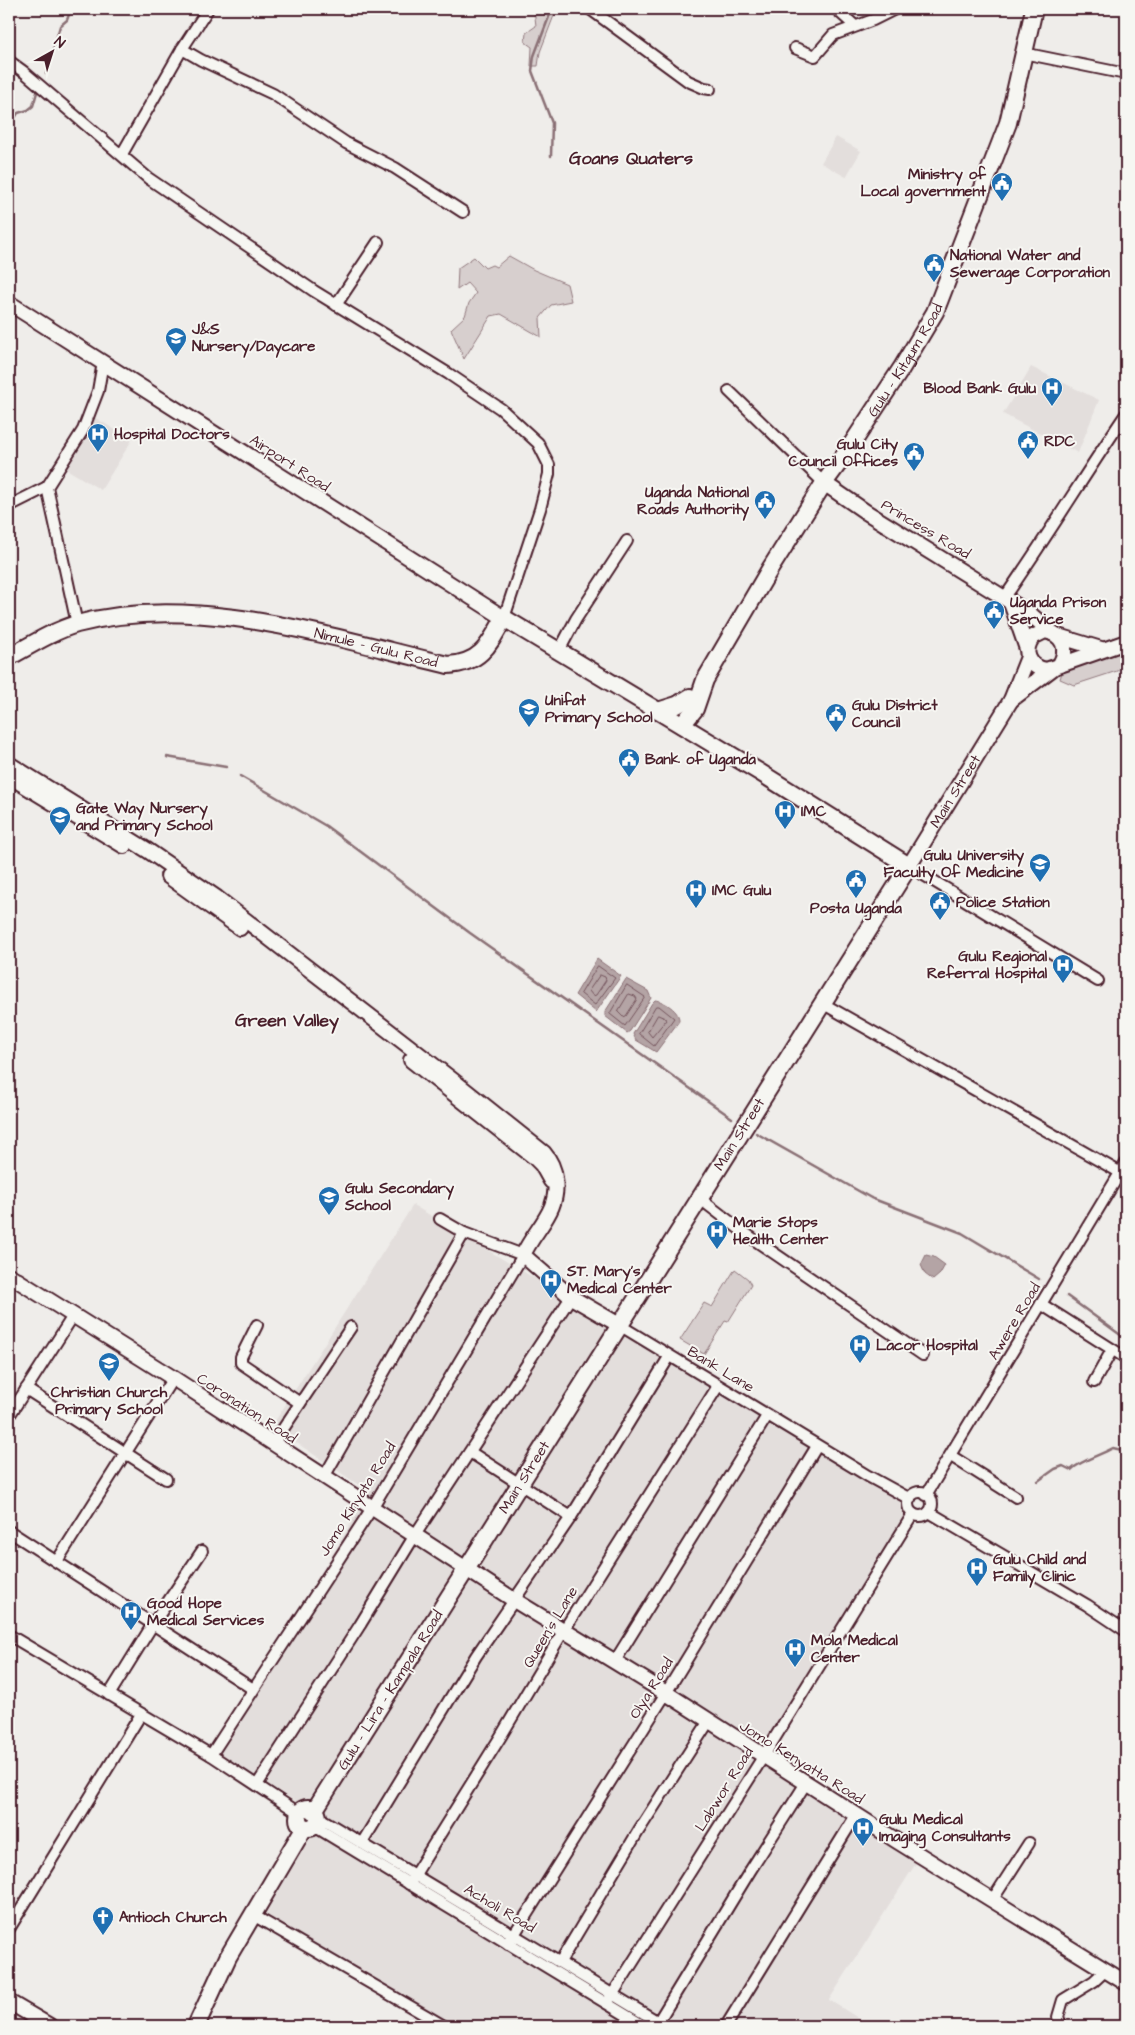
<svg xmlns="http://www.w3.org/2000/svg" width="1135" height="2035" font-family="'Architects Daughter',sans-serif">
<rect width="100%" height="100%" fill="#efedea"/>
<filter id="ink" filterUnits="userSpaceOnUse"><feTurbulence type="fractalNoise" baseFrequency=".02" numOctaves="2"/><feDisplacementMap in="SourceGraphic" scale="10" xChannelSelector="R" yChannelSelector="G"/><feConvolveMatrix kernelMatrix="1 2 1 2 8 2 1 2 1" color-interpolation-filters="sRGB"/></filter>
<g filter="url(#ink)">
<g fill="#e3dedc">
<path d="M836,137L861,151L846,177L821,163Z"/>
<path d="M1031,367L1099,400L1078,453L1003,414Z"/>
<path d="M94,417L132,440L101,490L63,467Z"/>
<path d="M413,1205L907,1503V1511L758,1755L920,1857L829,2000L871,2026H456L265,1915L322,1817L218,1754L369,1492L272,1426Z"/>
</g>
<g fill="#d7cfce" stroke="#90777c">
<path d="M534,9H559L555,13L540,52L538,66H531L532,47L525,42L526,33L536,26Z"/>
<path d="M509,256L534,270L567,284L571,301L551,305L540,318L541,337L501,314L491,316L464,359L451,329L465,316L469,303L476,293L467,283L457,290L458,268L474,257L485,268L492,265L496,267Z"/>
<path d="M1126,645V668L1074,685L1060,679L1063,669Z"/>
<path d="M735,1269L748,1279L751,1285L728,1322L725,1321L704,1354L680,1340L704,1303L712,1307Z"/>
</g>
<g fill="#b4a4a5" stroke="#8a6f74">
<path d="M597,959L621,976L596,1012L575,995Z"/>
<path d="M626,979L648,991L651,998L630,1031L627,1033L605,1016V1012Z"/>
<path d="M655,1000C664,1001 680,1011 679,1021L656,1052L636,1040L633,1034L652,1003Z"/>
<path d="M926,1255L934,1257L945,1265L940,1274L933,1280L925,1274L921,1265Z"/>
</g>
<g fill="none" stroke-linecap="round" stroke-linejoin="round">
<g stroke="#74545c" stroke-width="1">
<path d="M598,966L615,978L595,1005L581,994Z"/>
<path d="M600,975L605,977L606,980L596,995L593,996L589,991Z"/>
<path d="M627,985L645,997L625,1026L610,1014Z"/>
<path d="M629,994L635,996L637,999L626,1016L623,1017L618,1012Z"/>
<path d="M656,1006H659L674,1018L654,1046L639,1034Z"/>
<path d="M658,1015L665,1018L666,1020L652,1037L648,1032Z"/>
</g>
<g stroke="#8a6f74" stroke-width="2.5">
<path d="M46,74L60,26L67,20L71,9"/>
<path d="M9,127L18,113L28,110L33,106L38,89"/>
<path d="M551,156L552,123L532,71L534,56L552,9"/>
<path d="M167,757L226,767"/>
<path d="M240,776L326,826L470,933L732,1118"/>
<path d="M756,1133L871,1198L962,1233L1039,1279"/>
<path d="M1067,1296L1126,1339"/>
<path d="M1038,1481L1055,1469L1063,1466L1071,1470C1083,1459 1099,1456 1113,1448L1126,1451"/>
</g>
<g stroke="#4a1f2b" stroke-width="14">
<g id="street">
<path d="M590,9L688,81L704,88L710,89"/>
<path d="M836,9L855,26"/>
<path d="M795,48L815,56L833,35L873,20L895,9"/>
<path d="M182,49L201,60L273,94L346,143L395,168L463,212"/>
<path d="M1023,53L1126,74"/>
<path d="M9,61L24,72L148,178L314,291L449,374L501,409L538,443L549,465V474L540,509L504,618"/>
<path d="M122,154L182,49L208,9"/>
<path d="M336,305L378,242"/>
<path d="M729,391L824,483"/>
<path d="M9,506L47,487"/>
<path d="M1005,597C1047,537 1085,474 1126,414"/>
<path d="M77,624L47,487L83,430L98,391L103,362"/>
<path d="M559,651L576,619L627,541"/>
<path d="M909,866L1098,981"/>
<path d="M822,1003L1121,1173"/>
<path d="M699,1198L746,1234L923,1355"/>
<path d="M1041,1304L1126,1358"/>
<path d="M257,1325L241,1357V1363L300,1403"/>
<path d="M621,1326L868,1476L910,1499"/>
<path d="M1094,1382L1112,1350"/>
<path d="M26,1389L166,1479"/>
<path d="M9,1416L73,1316"/>
<path d="M273,1444L351,1327"/>
<path d="M470,1452L571,1517"/>
<path d="M951,1456L1016,1497"/>
<path d="M324,1477L464,1233"/>
<circle cx="920" cy="1504" r="12"/>
<path d="M926,1495L1126,1163"/>
<path d="M929,1512L1087,1605L1126,1631"/>
<path d="M9,1531L253,1689"/>
<path d="M57,1561L173,1378"/>
<path d="M9,1635L211,1755L299,1813"/>
<path d="M615,1661L767,1416"/>
<path d="M109,1695L153,1624L202,1551"/>
<path d="M211,1755L372,1508L523,1255L464,1233L440,1219"/>
<path d="M257,1785L360,1625L415,1535L571,1297"/>
<path d="M318,1817L665,2026"/>
<path d="M314,1826L644,2026"/>
<path d="M362,1843L476,1656L571,1517L669,1357"/>
<path d="M409,1884L501,1736L564,1630L718,1386"/>
<path d="M993,1899L1029,1843"/>
<path d="M253,1915L444,2026"/>
<path d="M9,1929L141,1714"/>
<path d="M508,1944L666,1693L817,1446"/>
<path d="M560,1962L639,1830L709,1721"/>
<path d="M607,2003L763,1757L913,1514"/>
<path d="M658,2022L750,1871L806,1783"/>
<path d="M726,2026L856,1815"/>
<path d="M1061,2026L1058,2017L1063,2000L1094,1981L1106,1970"/>
</g>
</g>
<g stroke="#4a1f2b" stroke-width="18">
<g id="secondary">
<path d="M9,303L504,618"/>
<path d="M824,483L866,512L1030,614L1052,633"/>
<path d="M1011,603L1027,649"/>
<path d="M1058,636L1101,649"/>
<path d="M1060,664C1069,649 1063,634 1045,631L1033,637C1022,651 1028,667 1046,670L1126,642"/>
<path d="M1011,700L1052,669"/>
<path d="M9,764L147,850L217,898L450,1078L544,1153C550,1160 554,1168 555,1178C560,1211 536,1227 523,1255L571,1297L621,1326"/>
<path d="M9,776L124,846"/>
<path id="s1" d="M909,866L1011,700L1028,657"/>
<path d="M168,876L240,928"/>
<path d="M411,1060L534,1157L542,1165L551,1181"/>
<path d="M9,1275L173,1378L514,1600L666,1693L897,1841L1126,1983"/>
<path d="M9,2002L50,2026"/>
</g>
</g>
<g stroke="#4a1f2b" stroke-width="20">
<g id="primary">
<path id="s2" d="M9,657C31,645 53,631 77,624C195,592 333,638 448,665C481,663 489,645 504,618L761,773L909,866L314,1811"/>
<path d="M658,711L677,705L690,697"/>
<path id="s3" d="M682,725L695,709L705,680L770,569L824,483L846,453L901,369L935,312L1008,123L1034,9"/>
<circle cx="308" cy="1818" r="10"/>
<path d="M196,2026L228,1957L304,1828"/>
</g>
</g>
<use href="#street" stroke="#f6f6f2" stroke-width="10"/>
<use href="#secondary" stroke="#f6f6f2" stroke-width="14"/>
<use href="#primary" stroke="#f6f6f2" stroke-width="16"/>
</g>
</g>
<defs>
<g id="civic-pin" transform="scale(1.125)"><path d="M0 17L-7.5 6A9.5 9.5 0 1 1 7.5 6Z" fill="#1f6fb2" stroke="#f6f6f2"/><path d="M-.6-6.5H3V-4.5H.6V-3L4-1V1h2V6H-6V1h2V-1L-.6-3ZM-1.2 2.5V6h2.4V2.5Z" fill="#fff"/></g>
<g id="school-pin" transform="scale(1.125)"><path d="M0 17L-7.5 6A9.5 9.5 0 1 1 7.5 6Z" fill="#1f6fb2" stroke="#f6f6f2"/><path d="M0-5L7-2L0 1L-7-2ZM-4 1L0 2.5L4 1V4Q0 6-4 4Z" fill="#fff"/></g>
<g id="hospital-pin" transform="scale(1.125)"><path d="M0 17L-7.5 6A9.5 9.5 0 1 1 7.5 6Z" fill="#1f6fb2" stroke="#f6f6f2"/><path d="M-5-5h3v3.5h4V-5h3V5h-3V1.5h-4V5h-3Z" fill="#fff"/></g>
<g id="university-pin" transform="scale(1.125)"><path d="M0 17L-7.5 6A9.5 9.5 0 1 1 7.5 6Z" fill="#1f6fb2" stroke="#f6f6f2"/><path d="M0-5L7-2L0 1L-7-2ZM-4 1L0 2.5L4 1V4Q0 6-4 4Z" fill="#fff"/></g>
<g id="church-pin" transform="scale(1.125)"><path d="M0 17L-7.5 6A9.5 9.5 0 1 1 7.5 6Z" fill="#1f6fb2" stroke="#f6f6f2"/><path d="M-1.2-6h2.4v3.5h3.3v2.4h-3.3V6h-2.4V-.1h-3.3v-2.4h3.3Z" fill="#fff"/></g>
</defs>
<g fill-rule="evenodd">
<use href="#civic-pin" x="1002" y="183"/>
<use href="#civic-pin" x="934" y="264"/>
<use href="#school-pin" x="176" y="338"/>
<use href="#hospital-pin" x="1052" y="388"/>
<use href="#hospital-pin" x="98" y="434"/>
<use href="#civic-pin" x="1028" y="441"/>
<use href="#civic-pin" x="914" y="453"/>
<use href="#civic-pin" x="765" y="501"/>
<use href="#civic-pin" x="994" y="611"/>
<use href="#school-pin" x="529" y="709"/>
<use href="#civic-pin" x="836" y="714"/>
<use href="#civic-pin" x="629" y="759"/>
<use href="#hospital-pin" x="785" y="811"/>
<use href="#school-pin" x="60" y="817"/>
<use href="#university-pin" x="1040" y="864"/>
<use href="#civic-pin" x="856" y="880"/>
<use href="#hospital-pin" x="696" y="890"/>
<use href="#civic-pin" x="940" y="902"/>
<use href="#hospital-pin" x="1063" y="965"/>
<use href="#school-pin" x="329" y="1197"/>
<use href="#hospital-pin" x="717" y="1231"/>
<use href="#hospital-pin" x="551" y="1280"/>
<use href="#hospital-pin" x="860" y="1345"/>
<use href="#school-pin" x="109" y="1363"/>
<use href="#hospital-pin" x="977" y="1568"/>
<use href="#hospital-pin" x="131" y="1612"/>
<use href="#hospital-pin" x="795" y="1649"/>
<use href="#hospital-pin" x="863" y="1828"/>
<use href="#church-pin" x="103" y="1917"/>
</g>
<g text-anchor="middle" stroke-width="4" stroke-linejoin="round" paint-order="stroke">
<g font-size="15" font-weight="bold" fill="#4a1f2b" stroke="#f6f6f2" text-anchor="start">
<text x="986" y="179" text-anchor="end">Ministry of<tspan x="986" dy="17">Local government</tspan></text>
<text x="950" y="260">National Water and<tspan x="950" dy="17">Sewerage Corporation</tspan></text>
<text x="192" y="334">J&amp;S<tspan x="192" dy="17">Nursery/Daycare</tspan></text>
<text x="1036" y="393" text-anchor="end">Blood Bank Gulu</text>
<text x="114" y="439">Hospital Doctors</text>
<text x="1044" y="446">RDC</text>
<text x="898" y="449" text-anchor="end">Gulu City<tspan x="898" dy="17">Council Offices</tspan></text>
<text x="749" y="497" text-anchor="end">Uganda National<tspan x="749" dy="17">Roads Authority</tspan></text>
<text x="1010" y="607">Uganda Prison<tspan x="1010" dy="17">Service</tspan></text>
<text x="545" y="705">Unifat<tspan x="545" dy="17">Primary School</tspan></text>
<text x="852" y="710">Gulu District<tspan x="852" dy="17">Council</tspan></text>
<text x="645" y="764">Bank of Uganda</text>
<text x="76" y="813">Gate Way Nursery<tspan x="76" dy="17">and Primary School</tspan></text>
<text x="801" y="816">IMC</text>
<text x="1024" y="860" text-anchor="end">Gulu University<tspan x="1024" dy="17">Faculty Of Medicine</tspan></text>
<text x="712" y="895">IMC Gulu</text>
<text x="956" y="907">Police Station</text>
<text x="856" y="913" text-anchor="middle">Posta Uganda</text>
<text x="1047" y="961" text-anchor="end">Gulu Regional<tspan x="1047" dy="17">Referral Hospital</tspan></text>
<text x="345" y="1193">Gulu Secondary<tspan x="345" dy="17">School</tspan></text>
<text x="733" y="1227">Marie Stops<tspan x="733" dy="17">Health Center</tspan></text>
<text x="567" y="1276">ST. Mary's<tspan x="567" dy="17">Medical Center</tspan></text>
<text x="876" y="1350">Lacor Hospital</text>
<text x="109" y="1397" text-anchor="middle">Christian Church<tspan x="109" dy="17">Primary School</tspan></text>
<text x="993" y="1564">Gulu Child and<tspan x="993" dy="17">Family Clinic</tspan></text>
<text x="147" y="1608">Good Hope<tspan x="147" dy="17">Medical Services</tspan></text>
<text x="811" y="1645">Mola Medical<tspan x="811" dy="17">Center</tspan></text>
<text x="879" y="1824">Gulu Medical<tspan x="879" dy="17">Imaging Consultants</tspan></text>
<text x="119" y="1922">Antioch Church</text>
</g>
<g font-size="15" fill="#4a1f2b" stroke="#f6f6f2">
<text dy="5" stroke="none"><textPath href="#s3" startOffset="429">Gulu - Kitgum Road</textPath></text>
<text transform="translate(290 463) rotate(33)" y="5">Airport Road</text>
<text transform="translate(926 529) rotate(31)" y="5">Princess Road</text>
<text dy="5" stroke="none"><textPath href="#s2" startOffset="379">Nimule - Gulu Road</textPath></text>
<text dy="5" stroke="none"><textPath href="#s1" startOffset="88">Main Street</textPath></text>
<text transform="translate(739 1134) rotate(-58)" y="5">Main Street</text>
<text transform="translate(1014 1321) rotate(-59)" y="5">Awere Road</text>
<text transform="translate(721 1369) rotate(31)" y="5">Bank Lane</text>
<text transform="translate(247 1408) rotate(33)" y="5">Coronation Road</text>
<text transform="translate(524 1477) rotate(-58)" y="5">Main Street</text>
<text transform="translate(357 1499) rotate(-58)" y="5">Jomo Kinyata Road</text>
<text transform="translate(550 1627) rotate(-59)" y="5">Queen's Lane</text>
<text transform="translate(651 1688) rotate(-58)" y="5">Olya Road</text>
<text transform="translate(390 1690) rotate(-58)" y="5">Gulu - Lira - Kampala Road</text>
<text transform="translate(802 1762) rotate(32)" y="5">Jomo Kenyatta Road</text>
<text transform="translate(724 1789) rotate(-58)" y="5">Labwor Road</text>
<text transform="translate(500 1908) rotate(31)" y="5">Acholi Road</text>
</g>
<g font-size="18" font-weight="bold" fill="#4a1f2b" stroke="#f6f6f2">
<text x="631" y="164">Goans Quaters</text>
<text x="287" y="1026">Green Valley</text>
</g>
</g>
<rect width="1135" height="2035" fill="none" stroke="#f6f6f2" stroke-width="30"/>
<rect x="15" y="15" width="1105" height="2005" fill="none" stroke="#4a1f2b" stroke-width="2" filter="url(#ink)"/>
<g transform="translate(52 52) rotate(39)" stroke="#f6f6f2" stroke-width="4" paint-order="stroke">
<path d="M0-4L9 19L0 12L-9 19Z" fill="#4a1f2b"/>
<text y="-8" font-size="14" font-weight="bold" text-anchor="middle" fill="#4a1f2b">N</text>
</g>
</svg>
